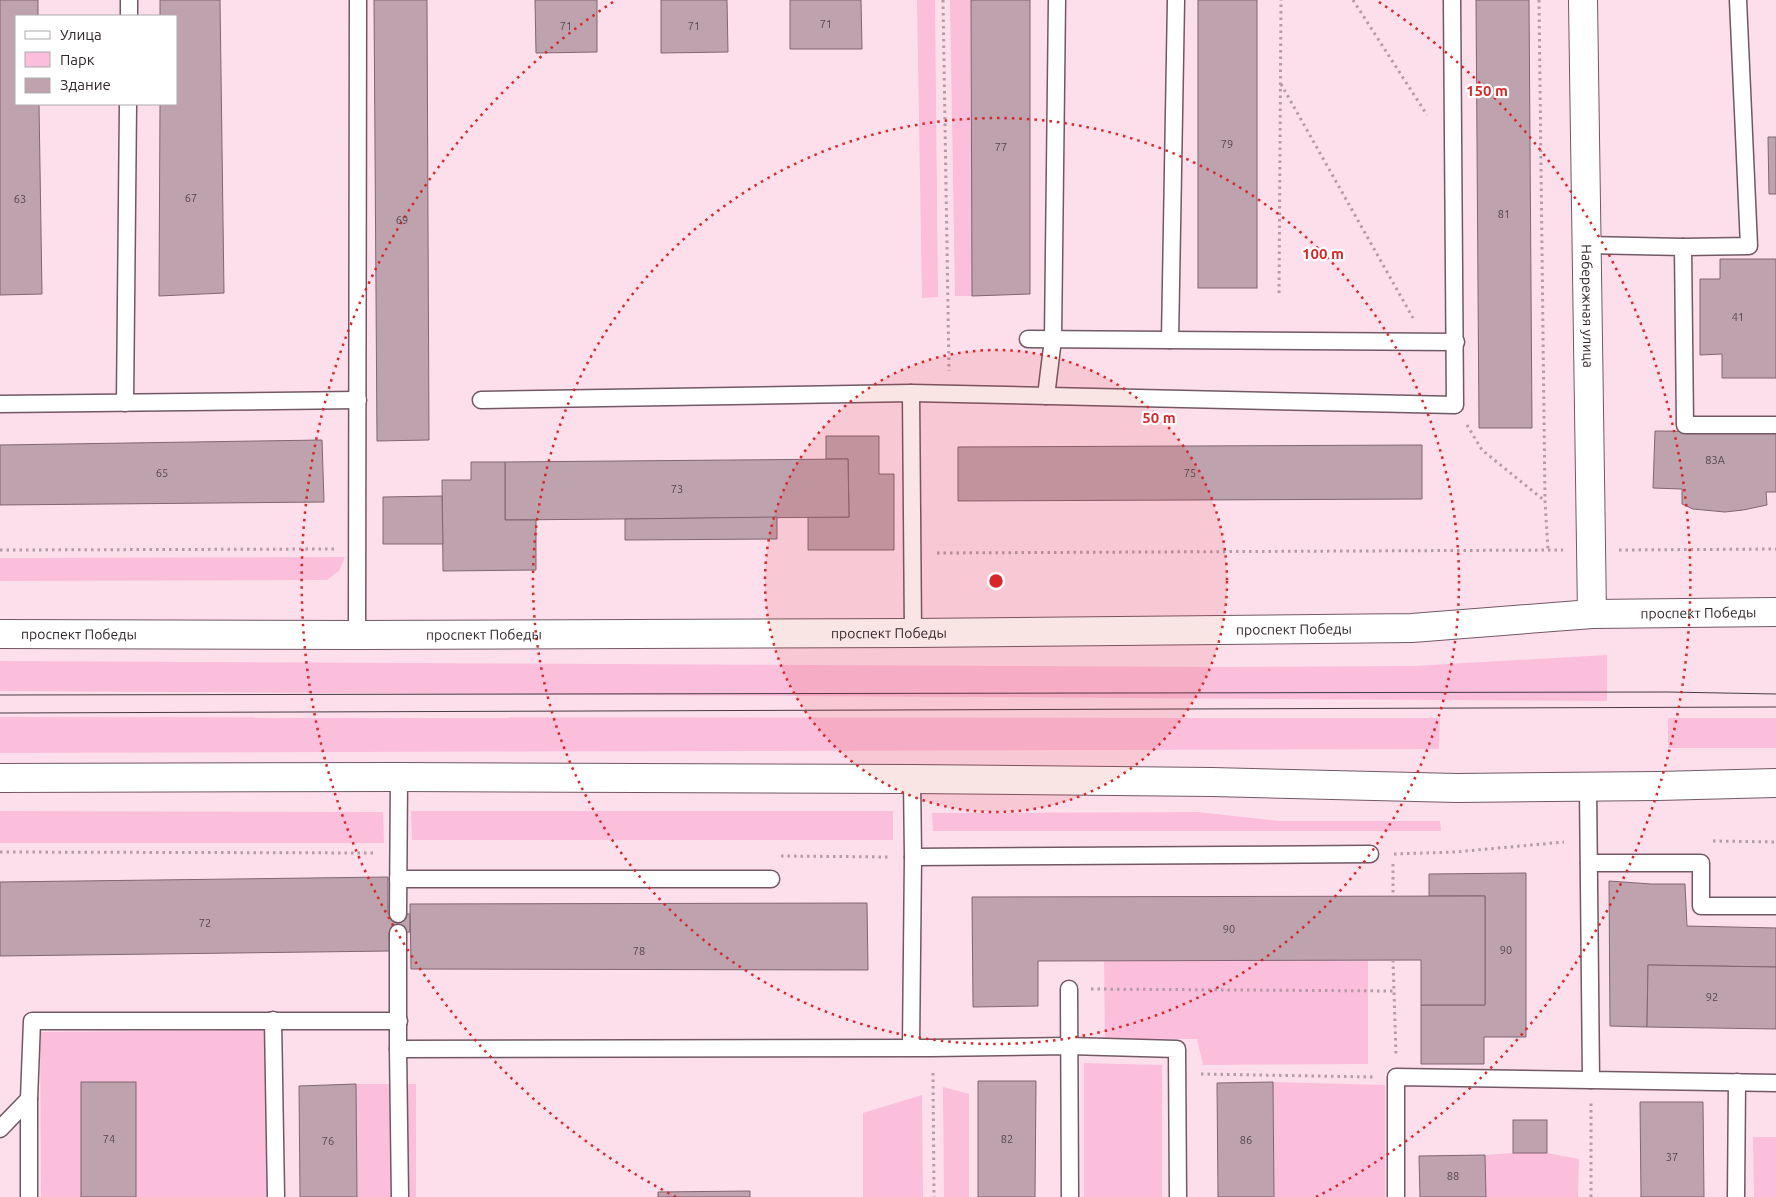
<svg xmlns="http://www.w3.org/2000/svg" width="1776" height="1197" font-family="Ubuntu,sans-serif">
<rect width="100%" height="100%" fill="#fddfec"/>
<g fill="#fbbfdb">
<path d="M917,0H935L938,297L922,298Z"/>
<path d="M950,0H971L972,296H955Z"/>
<path d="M345,557L339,571L327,580L0,581V558Z"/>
<path d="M1607,655V701L0,691V661L1229,667L1413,666Z"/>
<path d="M0,717L1440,718L1439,749L0,753Z"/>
<rect x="1668" y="718" width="108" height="30"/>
<path d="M0,811L383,812L384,843H0Z"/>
<path d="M411,811H893V840H412Z"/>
<path d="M1198,812L1279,821H1440L1441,831H933L932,813Z"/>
<path d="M1104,961H1368V1064L1203,1065L1197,1039H1105Z"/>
<path d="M265,1030L268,1197H41L40,1032Z"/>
<path d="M1084,1063L1162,1065V1197H1084Z"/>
<path d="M1273,1082L1385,1085V1197H1274Z"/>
<path d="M356,1084H416V1197H357Z"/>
<path d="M943,1087L969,1094V1197H944Z"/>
<path d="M922,1095L923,1197H863V1113Z"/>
<path d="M1753,1137H1776V1197H1754Z"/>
<path d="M1513,1153H1547L1579,1159L1578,1197H1486L1485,1155Z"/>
</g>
<g fill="#bea2ae" stroke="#806672">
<path d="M0,0H38V16H16V104H39L42,294L0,295Z"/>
<path d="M160,0H220L224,293L159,296L160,104H176V16H160Z"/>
<path d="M374,0H427L429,440L377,441Z"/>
<path d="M535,0H597V52L536,53Z"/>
<path d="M661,0H727L728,52L661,53Z"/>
<path d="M790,0H861L862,49H790Z"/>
<path d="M971,0H1030V294L972,296Z"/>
<rect x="1198" y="0" width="59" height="288"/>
<path d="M1476,0H1529L1532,428H1479Z"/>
<path d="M1768,137H1776V194H1769Z"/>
<path d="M1720,259H1776V378H1722V354L1700,355V279H1720Z"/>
<path d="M1655,431L1776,432V492H1766L1767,505L1743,510L1725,512L1693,509L1682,504V489L1653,488Z"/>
<path d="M826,436H879V474H894V550H808V517H849L848,459H826Z"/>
<path d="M322,440L324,502L0,505V445Z"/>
<path d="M1422,445V499L958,501V447Z"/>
<path d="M848,459L849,517L505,520V462Z"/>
<path d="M471,462H505V520H536V570L443,571L442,480H471Z"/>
<path d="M442,496L443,544H383V497Z"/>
<path d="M777,517V539L625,540V519Z"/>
<path d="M1526,873V1037H1484V1064H1421V1005H1485V896H1429V874Z"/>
<path d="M388,877V914H410V932L389,933L390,951L0,956V882Z"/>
<path d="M1609,881L1651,884H1685L1687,926L1776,928V967L1648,965L1647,1027L1610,1026Z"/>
<path d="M1485,896V1005H1421V960L1038,961V1006L973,1007L972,897Z"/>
<path d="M867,903L868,970L411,969L410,904Z"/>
<path d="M1648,965L1776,967V1029L1647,1027Z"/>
<path d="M978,1081H1036L1035,1197H978Z"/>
<rect x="81" y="1082" width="55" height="115"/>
<path d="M1273,1082L1274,1197H1218L1217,1083Z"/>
<path d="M356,1084L357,1197H300L299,1086Z"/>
<path d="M1640,1102H1703L1704,1197H1641Z"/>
<rect x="1513" y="1120" width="34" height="33"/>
<path d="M1485,1155L1486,1197H1420L1419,1156Z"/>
<path d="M750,1191V1197H658V1192Z"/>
</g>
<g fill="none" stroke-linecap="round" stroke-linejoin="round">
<g stroke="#715864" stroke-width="19">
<g id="lane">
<path d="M129,16V0"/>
<path d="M1586,245L1683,247L1685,425H1776"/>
<path d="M1683,247L1749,246L1738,0"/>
<path d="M1028,339L1456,342"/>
<path d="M1170,340L1176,0"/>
<path d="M911,393L1455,405L1452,0"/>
<path d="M1046,396L1053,339L1057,0"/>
<path d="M481,400L911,393L913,633"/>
<path d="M125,403L128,104"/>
<path d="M0,404L358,400"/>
<path d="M357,635L358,0"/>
<path d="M1588,787L1591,1080L1776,1083"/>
<path d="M913,857L1370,854"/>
<path d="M1589,863H1701V906H1776"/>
<path d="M398,879H771"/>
<path d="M398,914L399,777"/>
<path d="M398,933V1049L932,1048L1069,1046L1177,1049L1178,1197"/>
<path d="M1069,989L1070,1197"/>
<path d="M273,1020L276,1197"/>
<path d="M911,1047L913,857L912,779"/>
<path d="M398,1049L400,1197"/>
<path d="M29,1099V1197"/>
<path d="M0,1129L29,1099L32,1021H399"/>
<path d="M1396,1197V1077L1591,1080"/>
<path d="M1736,1197L1737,1082"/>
</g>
</g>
<g stroke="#715864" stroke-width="30">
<g id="street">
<path id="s1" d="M1583,0L1592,614"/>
</g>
</g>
<g stroke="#715864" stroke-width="30">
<g id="primary">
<path id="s2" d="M0,634L357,635L913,633L1412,628L1592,614L1776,612"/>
<path d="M0,778L399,777L912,779L1212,782L1457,788L1658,786L1776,783"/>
</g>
</g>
<g stroke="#b39ca6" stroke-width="3" stroke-dasharray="2.5 4" stroke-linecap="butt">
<path d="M943,0L949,371"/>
<path d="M1353,0L1427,115"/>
<path d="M1539,0L1545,501L1548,550"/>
<path d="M1281,84L1413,318"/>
<path d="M1279,293L1281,0"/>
<path d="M1467,425L1482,450L1545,501"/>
<path d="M0,550L334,549"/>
<path d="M1619,550L1776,549"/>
<path d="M937,553L1563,550"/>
<path d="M1713,841L1776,842"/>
<path d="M0,852L375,853"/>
<path d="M1394,854L1455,852L1564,842"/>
<path d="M781,856L890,857"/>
<path d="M1393,864V896"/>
<path d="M1393,960L1396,1055"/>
<path d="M1091,989L1393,991"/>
<path d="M933,1073L934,1197"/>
<path d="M1201,1074L1373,1077"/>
<path d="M1591,1197V1103"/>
</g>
<use href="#lane" stroke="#fff" stroke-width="16"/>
<use href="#street" stroke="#fff" stroke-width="28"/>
<use href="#primary" stroke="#fff" stroke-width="28"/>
<g stroke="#473a40" stroke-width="1">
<path d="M0,695L1668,692L1776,694"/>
<path d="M0,713L1776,707"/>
</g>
</g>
<circle cx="996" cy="581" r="231" fill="#d62828" fill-opacity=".12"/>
<g fill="none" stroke="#d62828" stroke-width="2.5" stroke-dasharray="2.5 5">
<circle cx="996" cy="581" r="231"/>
<circle cx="996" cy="581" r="463"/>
<path d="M676 1197A694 694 0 0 1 613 2M1379 2A694 694 0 0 1 1316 1197"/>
</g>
<g text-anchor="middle" stroke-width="4.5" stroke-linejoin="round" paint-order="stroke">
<g font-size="11" fill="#55464c">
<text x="826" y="28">71</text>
<text x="566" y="30">71</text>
<text x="694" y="30">71</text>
<text x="1227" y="148">79</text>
<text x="1001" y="151">77</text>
<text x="191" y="202">67</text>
<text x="20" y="203">63</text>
<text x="1504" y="218">81</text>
<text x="402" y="224">69</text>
<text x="1738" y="321">41</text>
<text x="1715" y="464">83А</text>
<text x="162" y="477">65</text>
<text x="1190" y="477">75</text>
<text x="677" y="493">73</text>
<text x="205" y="927">72</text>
<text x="1229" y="933">90</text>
<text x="1506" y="954">90</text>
<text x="639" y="955">78</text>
<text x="1712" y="1001">92</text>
<text x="109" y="1143">74</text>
<text x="1007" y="1143">82</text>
<text x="1246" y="1144">86</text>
<text x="328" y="1145">76</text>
<text x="1672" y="1161">37</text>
<text x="1453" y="1180">88</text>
</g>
<g font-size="14" fill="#32272c" stroke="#fff">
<text dy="5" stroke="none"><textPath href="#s1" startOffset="306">Набережная улица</textPath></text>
<text dy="5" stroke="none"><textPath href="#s2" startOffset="1699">проспект Победы</textPath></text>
<text dy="5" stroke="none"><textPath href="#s2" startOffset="1294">проспект Победы</textPath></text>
<text dy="5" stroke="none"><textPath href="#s2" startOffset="889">проспект Победы</textPath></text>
<text dy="5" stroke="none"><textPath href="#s2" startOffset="79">проспект Победы</textPath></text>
<text dy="5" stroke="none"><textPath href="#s2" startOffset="484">проспект Победы</textPath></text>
</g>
</g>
<circle cx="996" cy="581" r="8" fill="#d62828" stroke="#fff" stroke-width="2.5"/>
<g font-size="15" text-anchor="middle" font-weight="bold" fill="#d62828" stroke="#fff" stroke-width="4.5" stroke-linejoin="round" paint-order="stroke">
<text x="1487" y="96">150 m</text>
<text x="1323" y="259">100 m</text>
<text x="1159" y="423">50 m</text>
</g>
<rect x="15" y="15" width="162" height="90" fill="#ffffff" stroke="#ada9ab"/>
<rect x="25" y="31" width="25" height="8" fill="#ffffff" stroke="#ada9ab"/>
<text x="60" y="40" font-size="15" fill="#32272c">Улица</text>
<rect x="25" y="52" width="25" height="15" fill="#fbbfdb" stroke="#ada9ab"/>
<text x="60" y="65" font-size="15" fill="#32272c">Парк</text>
<rect x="25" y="78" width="25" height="15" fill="#bea2ae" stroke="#ada9ab"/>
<text x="60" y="90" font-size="15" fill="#32272c">Здание</text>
</svg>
